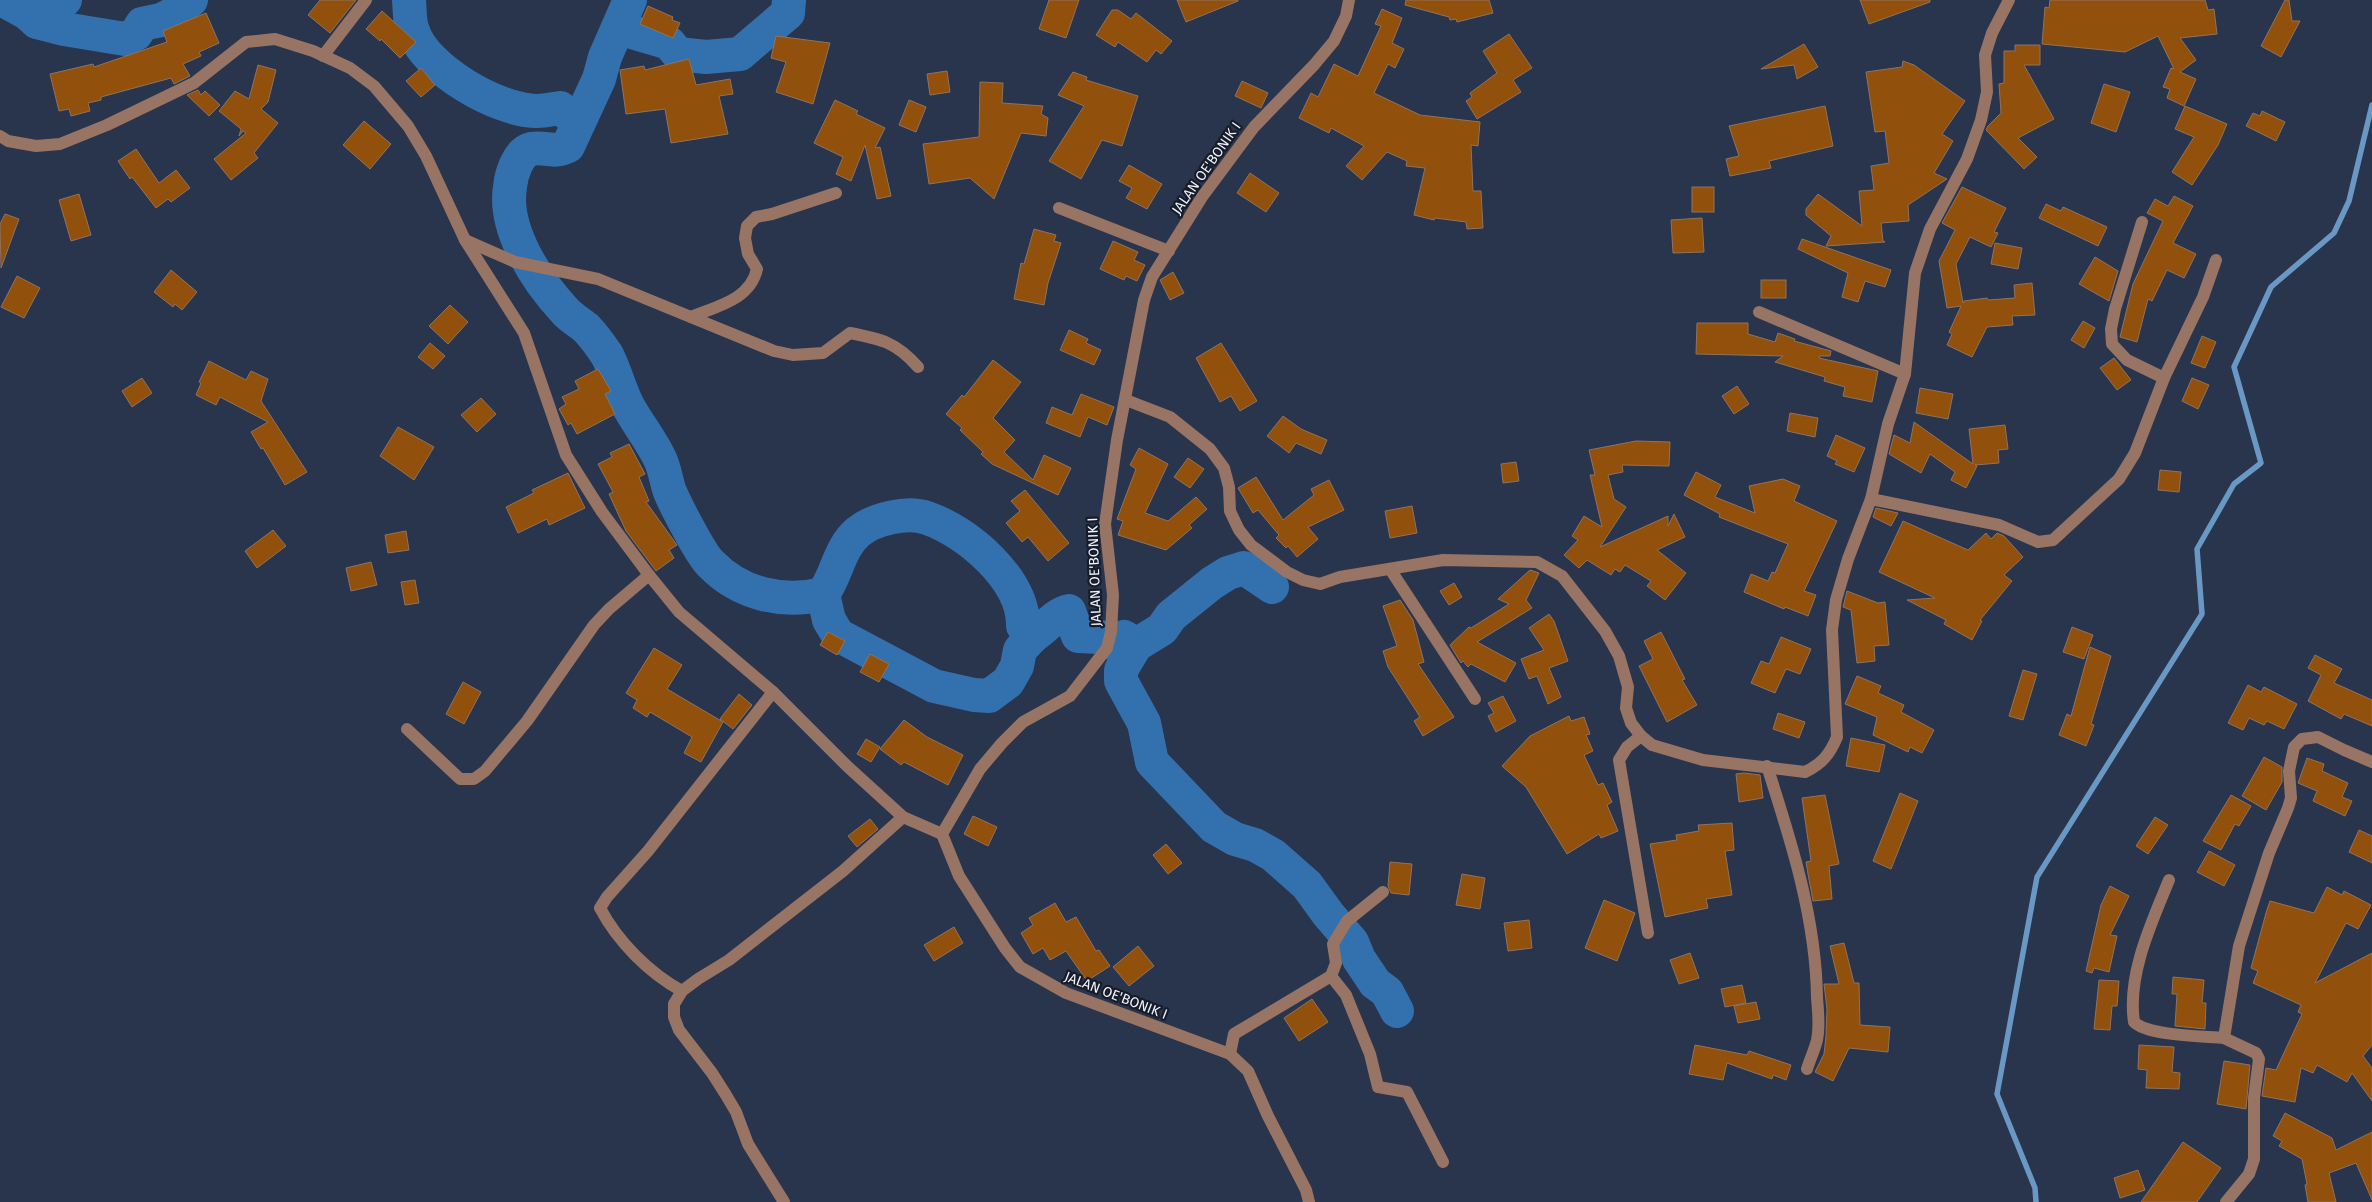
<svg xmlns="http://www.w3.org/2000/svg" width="2372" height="1202" font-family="'Fira Sans',sans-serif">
<rect width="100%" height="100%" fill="#29344d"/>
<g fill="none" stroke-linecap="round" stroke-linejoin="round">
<path stroke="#6a98c5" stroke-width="5.5" d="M2036,1202L2035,1188L1997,1094L2037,877L2202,614L2197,549L2234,484L2261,463L2234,367L2271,287L2334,233L2349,201L2372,105"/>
<g stroke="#3271ad" stroke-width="34">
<path d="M3,0L27,13L37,22L64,29L125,39L136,34L142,24L161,20L173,14L191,0"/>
<path d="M409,0C410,10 409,22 413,31C425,69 498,111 537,111C545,111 553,109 560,108L579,122"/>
<path d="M630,0L605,57L599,79L568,146C552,154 546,146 531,149C518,152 511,175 510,187C503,230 537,281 565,311C571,318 579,322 586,328C593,335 601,346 607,355C615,370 619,388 627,404C637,423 651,440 660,459C665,469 666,481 670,492C676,506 701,555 711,564C740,594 783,604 823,594C837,575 839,548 858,532C874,519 907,511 927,518C968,532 1024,580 1023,626L1033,636C1046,628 1055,614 1069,611L1078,636L1100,637L1112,643L1124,637L1136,645L1121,670V681L1144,723L1152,762L1214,827L1235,839L1255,845L1273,855L1307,885L1328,914L1352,942L1359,959L1375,983L1387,992L1397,1011"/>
<path d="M37,22L65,0"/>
<path d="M618,28L669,43L678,54L706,57L740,54L788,13L789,0"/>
<path d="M823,594L829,620L838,635L934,686L974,695L989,696L1008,682L1017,666L1020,650L1033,636"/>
<path d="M1136,645L1162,629L1171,616L1212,583L1228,573L1244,568L1272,587"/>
</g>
</g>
<g fill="#92500d" stroke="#8f735e">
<path d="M320,0H356L330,33L308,15Z"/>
<path d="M1049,0H1079L1066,38L1039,29Z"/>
<path d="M1177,0H1238V1L1186,22Z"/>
<path d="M1406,0H1489L1493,13L1457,22L1456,19L1450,20L1449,17L1405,5Z"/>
<path d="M1860,0H1930V2L1869,24Z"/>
<path d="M2050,0H2205L2208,10L2214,9L2217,34L2180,38L2196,60L2180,72L2196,79L2184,106L2167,98L2170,89L2163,87L2171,68L2174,69L2158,36L2125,52L2042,44L2045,7L2049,8Z"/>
<path d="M2285,0H2289L2292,21H2300L2281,57L2261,46Z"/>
<path d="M648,6L673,17L672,20L680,23L673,38L640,24Z"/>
<path d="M1382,9L1402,18L1392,43L1404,49L1395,68L1388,64L1374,93L1420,115L1480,122L1478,146L1471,145L1473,191H1481L1483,228L1467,229L1466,222L1435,218L1434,220L1414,215L1425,168L1406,166L1407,161L1387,152L1362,180L1346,166L1364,146L1331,128L1329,133L1299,118L1311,93L1318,97L1334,64L1358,76L1381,26L1375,24Z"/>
<path d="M1112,10H1118L1131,19L1136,13L1172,41L1161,54L1156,50L1147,62L1118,42L1115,47L1096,35Z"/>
<path d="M382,11L416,42L400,58L381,39L380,41L366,29Z"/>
<path d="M206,13L219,43L199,52L201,56L183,64L190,76L174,84L171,78L101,97V100L88,103L90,111L71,116L69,109L59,111L50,74L93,64L94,67L167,42L163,31Z"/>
<path d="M1509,34L1532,68L1513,80L1521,92L1477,119L1466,101L1472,97L1470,93L1497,73L1483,51Z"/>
<path d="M776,36L830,43L813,104L776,92L786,62L771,58Z"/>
<path d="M1804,44L1818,67L1797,79L1794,65L1761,69Z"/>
<path d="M2015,45H2040V65H2024L2054,119L2018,138L2037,157L2024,169L1986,130L1988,126L2001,113L1999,84L2004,83V51H2015Z"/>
<path d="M689,59L696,85L730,79L733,94L719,96L728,134L671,143L665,109L626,114L620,70L644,66L645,70Z"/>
<path d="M1903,61L1914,65L1965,101L1942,134L1953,141L1934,173L1947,179L1908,205L1909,221L1881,223L1883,241L1885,242L1826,246L1831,236L1806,215V209L1818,194L1862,226L1859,191L1874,190L1871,166L1889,163L1885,131L1875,132L1866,72L1902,67Z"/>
<path d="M258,65L276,70L268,102L261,109L278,123L254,153L258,158L231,180L214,159L246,133L243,131L239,136L241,129L219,111L235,91L249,99Z"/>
<path d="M421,68L435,85L421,97L406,81Z"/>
<path d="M947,71L950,92L930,95L927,74Z"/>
<path d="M1073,72L1087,77L1086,80L1138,96L1122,146L1102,140L1081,179L1049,161L1084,106L1058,95Z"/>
<path d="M1242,81L1268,93L1261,108L1235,96Z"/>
<path d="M980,82L1003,83L1002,103L1043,106L1041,114L1048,118L1046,136L1021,133L994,199L970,178L929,184L923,144L979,137Z"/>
<path d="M2104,84L2130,92L2116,132L2091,123Z"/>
<path d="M198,90L201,95L205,91L220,105L209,116L187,95Z"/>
<path d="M835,100L858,111L856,114L885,128L875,148L880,147L891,196L877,199L865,145L851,181L836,174L843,157L814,143Z"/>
<path d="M909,100L926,107L916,132L899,125Z"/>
<path d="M1825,106L1833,146L1769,161L1771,168L1730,176L1726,159L1739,156L1729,126Z"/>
<path d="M2185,106L2227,124L2218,145L2192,185L2172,172L2194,137L2175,129Z"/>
<path d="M2262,111L2285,122L2276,141L2246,126L2253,113L2260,116Z"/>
<path d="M364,121L391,144L370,169L343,145Z"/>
<path d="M136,149L159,183L176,170L190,188L171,202L168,199L156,208L132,177L130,179L118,161Z"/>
<path d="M1129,165L1162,184L1147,209L1126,198L1132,188L1119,181Z"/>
<path d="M1250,173L1279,193L1266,212L1237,193Z"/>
<rect x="1692" y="187" width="22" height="25"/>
<path d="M1962,187L2006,208L1994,232L1998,233L1991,247L1970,237L1956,264L1963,303L1964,301L1987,298L1988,300L2015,298L2014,285L2032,283L2035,315L2012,316L2013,325L1987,327L1972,357L1947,345L1952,334L1949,332L1961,306L1947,308L1939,261L1955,230L1942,223Z"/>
<path d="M79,194L91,235L71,241L59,200Z"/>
<path d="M2174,196L2193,206L2173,243L2196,254L2184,278L2167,270L2152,301L2148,299L2137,342L2120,337L2133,284L2163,221L2147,213L2155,199L2168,206Z"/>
<path d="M2046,204L2061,211L2063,207L2107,227L2098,246L2039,218Z"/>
<path d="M5,214L19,219L1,268L0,224Z"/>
<path d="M1702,218L1704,252L1673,253L1671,220Z"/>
<path d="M1034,229L1056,235L1054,241L1061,243L1048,283L1044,305L1014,299L1021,263L1024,264Z"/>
<path d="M1802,239L1891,270L1885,287L1865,281L1858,302L1842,297L1848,273L1798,249Z"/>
<path d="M1113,241L1138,252L1134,260L1145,265L1137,281L1126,276L1124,280L1100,269Z"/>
<path d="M1995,243L2022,248L2018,269L1991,264Z"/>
<path d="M2095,257L2118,271L2109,301L2079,284Z"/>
<path d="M171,270L197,292L182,310L175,304L173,307L154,292Z"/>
<path d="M1173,272L1184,293L1170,300L1160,280Z"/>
<path d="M17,276L40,288L24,318L1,307Z"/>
<rect x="1761" y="280" width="25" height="18"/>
<path d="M450,305L468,322L448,344L429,326Z"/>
<path d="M2083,321L2095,328L2084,348L2071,340Z"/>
<path d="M1697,323H1748V334L1775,342L1778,333L1795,339L1794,341L1831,351L1830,356H1820L1819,358L1878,371L1872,402L1843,396L1845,387L1824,381L1825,377L1775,362L1783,356L1696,354Z"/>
<path d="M1069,330L1088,339L1086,343L1101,350L1094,365L1060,350Z"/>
<path d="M2202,336L2216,342L2205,368L2191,363Z"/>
<path d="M430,343L445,356L433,369L418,357Z"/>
<path d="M1221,343L1257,401L1240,411L1231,396L1220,402L1196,358Z"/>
<path d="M2114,358L2131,380L2117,390L2100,368Z"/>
<path d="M993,360L1021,382L993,418L1015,440L1004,452L1033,480L1044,455L1071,468L1058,495L992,464L981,454L983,452L960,430L962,428L946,414L962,395L964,397Z"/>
<path d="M209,361L246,380L251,371L268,379L261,401L307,472L285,485L263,448L261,449L251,432L268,422L220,397L216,405L196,395L201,383L199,382Z"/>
<path d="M598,369L611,391L605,394L615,414L577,434L571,423L568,425L559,409L566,404L562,397L579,389L575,381Z"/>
<path d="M142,378L152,393L132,407L122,391Z"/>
<path d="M2192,378L2209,385L2198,409L2182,401Z"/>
<path d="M1737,386L1749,404L1734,414L1722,396Z"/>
<path d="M1920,388L1953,394L1948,419L1916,413Z"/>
<path d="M1081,394L1114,407L1107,425L1088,417L1080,437L1046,423L1052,407L1072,415Z"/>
<path d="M481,398L496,414L477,432L461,415Z"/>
<path d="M1790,413L1818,418L1815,437L1787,431Z"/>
<path d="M1283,416L1301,429L1327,440L1321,454L1296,443L1289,453L1267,436Z"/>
<path d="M1914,422L1973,464L1969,429L2005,425L2008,449L1998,450L1999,463L1975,465L1977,466L1966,488L1951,480L1955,472L1930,454L1921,473L1889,454L1894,435L1910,443Z"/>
<path d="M398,427L434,447L414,480L380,456Z"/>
<path d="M1836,435L1865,448L1854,472L1835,464L1837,461L1827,456Z"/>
<path d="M1636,441L1670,442L1669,466L1622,465L1623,472L1608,475L1614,499L1626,507L1600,547L1668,516V526L1674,514L1685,537L1657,550L1686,573L1665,600L1647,586L1651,581L1625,565L1620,572L1615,569L1611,575L1587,560L1579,568L1564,555L1578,540L1572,536L1584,516L1602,527L1590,475H1595L1589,450Z"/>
<path d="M629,444L645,474L639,477L649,501L646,502L677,545L669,550L674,558L656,571L626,531L609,494L613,492L598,464L612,457L610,453Z"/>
<path d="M1139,448L1168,464L1145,513L1168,521L1196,497L1207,509L1189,525L1192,528L1166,550L1118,535L1123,521L1117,519L1136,469L1130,465Z"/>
<path d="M1188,458L1204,469L1190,488L1174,477Z"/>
<path d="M1516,462L1519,481L1503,483L1501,464Z"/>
<path d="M2160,470L2181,472L2179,492L2158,490Z"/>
<path d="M1696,472L1721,485L1715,497L1755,513L1749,486L1783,479L1800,486L1794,501L1837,521L1804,591L1816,595L1808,616L1785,607L1784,609L1744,592L1751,574L1768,581L1772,572L1775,573L1788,544L1719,517L1720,514L1684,495Z"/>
<path d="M568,473L585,508L549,525L547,519L518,533L506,507L534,493L532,490Z"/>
<path d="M1256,477L1283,520L1314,495L1311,489L1329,480L1344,510L1308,527L1318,539L1297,557L1288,546L1286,548L1276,538L1279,535L1258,510L1253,513L1238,488Z"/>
<path d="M1025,490L1069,543L1048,561L1028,537L1022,542L1006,523L1020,511L1011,501Z"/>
<path d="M1412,506L1417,533L1390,538L1385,511Z"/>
<path d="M1876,508L1898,513L1891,526L1873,517Z"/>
<path d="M1903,521L1968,550L1986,533L1991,539L1997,533L2004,536L2023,557L2004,575L2012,581L1980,620L1982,621L1972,640L1944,624L1946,620L1907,600L1935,598L1879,572Z"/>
<path d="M273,530L286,546L257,568L245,551Z"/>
<path d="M406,531L409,550L388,553L385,535Z"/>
<path d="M371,562L377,585L351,591L346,568Z"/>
<path d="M1530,570L1539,573L1526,600L1532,608L1477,642L1516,663L1505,682L1471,664L1468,667L1463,661L1461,663L1450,645L1469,627L1471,628L1509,604L1498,599Z"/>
<path d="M415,580L419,603L405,605L401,582Z"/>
<path d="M1454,583L1462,597L1449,605L1440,591Z"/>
<path d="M1847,591L1878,603L1885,602L1889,645L1874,646L1875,661L1857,663L1851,610L1843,607Z"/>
<path d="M1400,600L1413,620L1424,662L1418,664L1454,717L1423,736L1414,721L1420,717L1388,667L1383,651L1397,646L1383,606Z"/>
<path d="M1549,614L1554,621L1568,661L1549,668L1561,697L1548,704L1537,676L1529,679L1521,659L1544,650L1529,628Z"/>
<path d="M2072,627L2093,635L2084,659L2063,652Z"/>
<path d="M828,632L845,641L837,655L820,645Z"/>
<path d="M1661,632L1685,679L1682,680L1697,705L1667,722L1639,666L1653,659L1644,641Z"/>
<path d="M1781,637L1811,649L1800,674L1786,669L1775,693L1751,683L1761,661L1769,664Z"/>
<path d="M2090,647L2111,656L2091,724L2094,725L2086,746L2059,735L2067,714L2071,716Z"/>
<path d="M654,648L682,665L667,689L723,722L701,762L684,753L692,737L650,712L647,717L633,708L637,700L626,693Z"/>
<path d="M870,654L889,664L879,682L860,672Z"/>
<path d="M2315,655L2342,669L2334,683L2372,700V726L2344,714L2341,719L2308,701L2321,675L2308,668Z"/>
<path d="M2023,670L2037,674L2023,720L2009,716Z"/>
<path d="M1857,676L1881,686L1878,693L1904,705L1901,712L1934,730L1922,753L1910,747L1908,752L1873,735L1877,717L1845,704Z"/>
<path d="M463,682L481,692L464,724L446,714Z"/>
<path d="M2248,685L2261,692L2264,687L2297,704L2284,729L2267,721L2264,725L2249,718L2243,730L2228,723Z"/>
<path d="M739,694L752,705L733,729L720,719Z"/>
<path d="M1503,696L1516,721L1496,732L1488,716L1494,713L1488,703Z"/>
<path d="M1778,713L1805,722L1799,738L1773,729Z"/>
<path d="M1569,716L1571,721L1584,717L1590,734L1586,735L1593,751L1584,755L1598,785L1603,783L1612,802L1607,805L1618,831L1601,838L1599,834L1567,854L1526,787L1502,766L1530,736Z"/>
<path d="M904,720L927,737L963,755L948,785L904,762L901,765L880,749Z"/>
<path d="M1851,738L1885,745L1879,772L1846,766Z"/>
<path d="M866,739L880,747L871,762L857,754Z"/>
<path d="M2264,757L2282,767V782L2266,810L2242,796Z"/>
<path d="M2307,758L2324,764L2322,771L2348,783L2342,797L2352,801L2345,816L2313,801L2317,791L2298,783Z"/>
<path d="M1744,773L1760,775L1763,798L1739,802L1736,774Z"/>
<path d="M1900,793L1918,801L1891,869L1873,861Z"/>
<path d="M1825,795L1839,864L1829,866L1832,899L1813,901L1808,874L1806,862L1811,861L1802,798Z"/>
<path d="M2231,795L2251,806L2239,826L2235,824L2221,850L2203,841Z"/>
<path d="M973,816L997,827L988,846L964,834Z"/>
<path d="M2155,817L2168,825L2148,854L2136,846Z"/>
<path d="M870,819L878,829L857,847L848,836Z"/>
<path d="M1732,823L1734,850L1725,851L1732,895L1706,899L1708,908L1665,917L1650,844L1677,840L1676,835L1699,831L1698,825Z"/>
<path d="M2359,830L2372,836V863L2349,852Z"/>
<path d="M1166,844L1182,863L1168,874L1153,855Z"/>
<path d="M2209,851L2235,865L2224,886L2197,872Z"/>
<path d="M1390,862L1412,864L1409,895L1391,893L1388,886Z"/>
<path d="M1462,874L1485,878L1480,909L1456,905Z"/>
<path d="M2110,886L2129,896L2110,935L2117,936L2109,972L2094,968L2092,973L2086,971L2101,905Z"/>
<path d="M2327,887L2342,895L2344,891L2371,905L2358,929L2346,923L2315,983L2372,953V1045L2363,1056L2372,1068V1101L2352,1073L2347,1082L2317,1065L2313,1073L2301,1068L2295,1102L2262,1096L2266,1068L2276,1070L2302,1014L2298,1012L2301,1005L2253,983L2258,971L2251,968L2266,913L2270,901L2314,913Z"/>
<path d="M1604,900L1635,913L1617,961L1585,948Z"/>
<path d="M1055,903L1066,922L1076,917L1096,951L1099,950L1110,966L1087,981L1066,951L1050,960L1043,948L1033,954L1021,933L1033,925L1029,918Z"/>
<path d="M1529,920L1532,948L1508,951L1504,923Z"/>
<path d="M954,927L963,943L934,961L924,945Z"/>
<path d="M1844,943L1854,983H1859L1860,1025L1890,1027L1888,1052L1849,1048L1833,1081L1815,1072L1824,1054L1826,1036L1827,1009L1824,984H1839L1830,946Z"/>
<path d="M1138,946L1154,966L1129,986L1113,967Z"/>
<path d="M1690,953L1699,978L1679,984L1670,960Z"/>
<path d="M2173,977L2204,980L2202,1003H2206L2205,1029L2175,1026L2177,994H2172Z"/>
<path d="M2099,980L2119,981L2117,1006H2112L2110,1030L2094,1029Z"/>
<path d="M1742,985L1746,1003L1725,1007L1721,989Z"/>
<path d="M1312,999L1328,1022L1299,1041L1284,1018Z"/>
<path d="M1756,1002L1760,1019L1738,1023L1734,1006Z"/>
<path d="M1695,1045L1747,1055L1749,1051L1791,1065L1786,1080L1773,1075L1772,1079L1727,1063L1723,1080L1689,1074Z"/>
<path d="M2139,1045L2174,1047L2172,1072L2180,1073L2179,1089L2146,1088L2147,1070L2138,1069Z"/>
<path d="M2224,1061L2250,1065L2246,1109L2217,1104Z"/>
<path d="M2285,1113L2332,1138L2336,1150L2372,1132V1200L2356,1163L2329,1173L2336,1202H2308L2305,1185L2307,1184L2302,1159L2279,1146L2282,1141L2273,1136Z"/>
<path d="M2183,1142L2221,1168L2197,1202H2141Z"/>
<path d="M2138,1170L2145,1190L2120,1198L2114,1178Z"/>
</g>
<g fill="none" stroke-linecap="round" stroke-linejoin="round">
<g stroke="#977463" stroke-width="12">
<path d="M323,56L366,0"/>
<path d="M0,136L8,141L36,146L60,144L107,125L194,83L246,42L275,39L313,51L350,68L374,86L408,126L426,156L465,240L524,333L566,455L602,512L649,575L679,612L773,692L847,766L903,817L942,834"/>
<path d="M1059,208L1169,251"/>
<path d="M2142,222L2115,309L2111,329L2112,344L2127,360L2164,378"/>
<path d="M465,240L515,262L598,279L774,351L793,355L823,353L850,333C881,339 896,342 918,367"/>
<path d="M1759,312L1905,374"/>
<path d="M691,317C717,306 750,300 757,269L748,254L745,238L747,226L756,217L772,214L836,193"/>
<path d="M1126,400L1170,417L1210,449L1224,468L1229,487L1230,511L1239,530L1251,545L1287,572L1303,580L1320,584L1340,577L1443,560L1537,562L1562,576L1605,631L1619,656L1628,687L1626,708L1631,723L1641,736L1652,745L1703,760L1805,772C1822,764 1830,754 1837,737L1832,630L1836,600L1848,559L1871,499L1888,424L1905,374L1915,273L1930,229L1967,159L1981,120L1987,92L1985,55L1992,33L2009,0"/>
<path d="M1871,499L1999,525L2038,542L2053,540L2119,479L2135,453L2164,378L2203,297L2216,260"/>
<path d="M1390,569L1475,699"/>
<path d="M407,729L460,779H474L485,771L527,721L594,625L609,609L649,575"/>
<path d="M1641,736L1627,747L1619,760L1648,933"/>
<path d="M1767,766C1791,841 1816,918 1817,998C1818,1011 1820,1026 1817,1040C1815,1049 1810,1059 1807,1069"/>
<path d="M2169,880C2151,924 2127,975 2134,1022C2148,1036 2203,1036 2224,1038"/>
<path d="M1331,976L1346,995L1370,1054L1378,1087L1407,1092L1443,1162"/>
<path d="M682,991C649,973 618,942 600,908L607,897L648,851L773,692"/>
<path d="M1230,1054L1234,1034L1331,976L1336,963L1333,944L1347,921L1383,892"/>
<path d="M784,1202L748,1144L736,1112L726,1095L712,1073L679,1030L674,1017V1004L682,991L698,979L729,960L843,871L903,817"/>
<path d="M1309,1202L1306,1190L1268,1116L1248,1071L1230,1054L1066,993L1020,967L1005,948L959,876L942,834L980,769L1002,743L1023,722L1070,696L1107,648L1111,632L1113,595L1105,524L1117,440L1144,300L1152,277L1202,197L1254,127L1314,65L1334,41L1346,16L1349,0"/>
<path d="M2226,1202L2249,1174L2254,1159V1098L2259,1059L2256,1053L2224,1038L2239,946L2269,853L2288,808L2291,798L2289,771L2294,747L2302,739L2318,737L2344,750L2372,762"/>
</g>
</g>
<g text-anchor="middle" stroke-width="4.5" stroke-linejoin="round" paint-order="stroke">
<g font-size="14" fill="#eef3fd" stroke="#171c28">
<text transform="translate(1206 168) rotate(-55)" y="5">JALAN OE'BONIK I</text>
<text transform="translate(1094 572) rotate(-92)" y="5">JALAN OE'BONIK I</text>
<text transform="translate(1116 995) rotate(21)" y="5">JALAN OE'BONIK I</text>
</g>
</g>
</svg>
